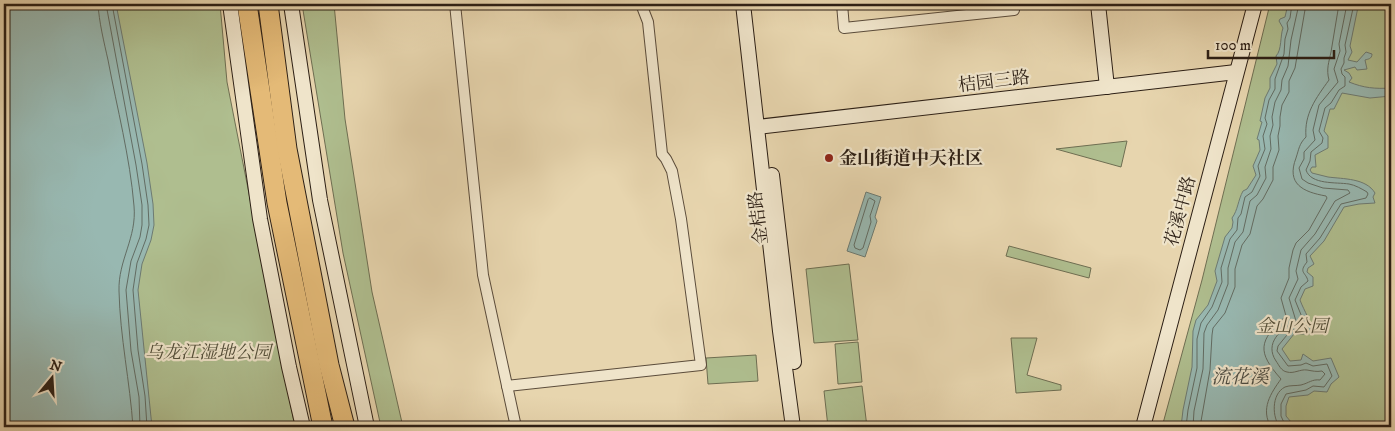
<svg xmlns="http://www.w3.org/2000/svg" width="1395" height="431" font-family="'IM FELL DW Pica','Noto Serif SC',serif">
<rect width="100%" height="100%" fill="#e7d5ae"/>
<filter id="stains"><feTurbulence type="fractalNoise" baseFrequency=".004" numOctaves="4"/><feColorMatrix values="0 0 0 0 .2 0 0 0 0 .09 0 0 0 0 .02 0 0 0 .5 -.17"/></filter>
<radialGradient id="worn" r=".72"><stop offset=".6" stop-color="#630" stop-opacity="0"/><stop offset="1" stop-color="#630" stop-opacity=".3"/></radialGradient>
<g fill="#afbe8f" stroke="#6e6e52">
<path d="M111,4H220L227,82L295,427H145Z"/>
<path d="M302,4H334L345,119L372,292L403,427H381L343,253Z"/>
<path d="M1270,4H1391V427H1162L1202,280Z"/>
<path d="M1127,141L1121,167L1056,149Z"/>
<path d="M1009,246L1091,268L1089,278L1006,256Z"/>
<path d="M849,264L858,340L814,343L806,269Z"/>
<path d="M1011,338H1037L1027,375L1061,385V390L1016,393Z"/>
<path d="M858,342L862,382L838,384L835,344Z"/>
<path d="M756,355L758,381L708,384L706,358Z"/>
<path d="M862,386L867,427H828L824,391Z"/>
</g>
<g fill="#98b8b1" stroke="#6d7b73">
<path d="M4,4H116L147,163L153,204L154,225L151,240L142,264L138,290L152,427H4Z"/>
<path d="M1288,4H1361L1358,7L1350,46L1352,52L1348,60L1357,62L1366,52L1372,54C1372,59 1368,59 1365,60L1367,69L1357,70L1355,67L1344,70L1349,73L1352,78L1349,82C1364,88 1375,89 1391,88V96L1370,98L1342,93L1334,109H1330L1324,131L1328,136V148L1315,155L1316,167H1312L1310,170L1312,173C1317,174 1323,176 1328,177C1343,179 1366,178 1375,193L1373,197L1375,203L1359,204L1344,207L1324,241L1310,256L1314,264L1308,268L1307,272L1313,277V286L1305,289L1300,300C1304,311 1312,322 1312,334H1294L1282,349L1290,361L1301,360L1303,354L1313,361L1331,358L1339,377L1331,384L1327,392L1314,391L1308,395L1289,397L1286,406V416L1291,422V427H1181L1183,410L1192,367L1193,331L1196,320L1208,305L1217,281L1215,271L1225,237L1232,228L1233,222L1232,218C1238,210 1238,200 1243,191L1247,189L1256,175L1253,166L1260,150L1259,140L1257,139L1262,122L1260,121L1265,98L1270,88V78L1277,64L1276,56C1282,50 1280,36 1283,28L1279,21L1280,19L1285,17Z"/>
<path d="M866,192L881,197L875,217L877,221L865,257L847,251Z"/>
</g>
<g fill="none" stroke-linecap="round" stroke-linejoin="round">
<g stroke="#626c63" stroke-width="1">
<path d="M98,4C99,22 104,42 108,60C117,108 130,157 134,206C137,238 118,260 119,291C120,337 130,382 133,427"/>
<path d="M106,4L136,165L142,205V225L140,237L131,261L126,290L131,351L139,397L140,427"/>
<path d="M112,4L142,164L148,205L149,225L146,239L137,263L133,290L138,350L145,396L147,427"/>
<path d="M870,198L875,201L870,216L871,222L863,248L860,250L855,248L854,245L868,200Z"/>
<path d="M1186,427L1188,410L1197,368V339L1201,323L1212,307L1222,282L1221,268L1230,239L1237,230L1238,218L1241,214L1245,197L1252,192L1260,176L1258,166L1265,149L1263,136L1267,124L1265,118L1269,100L1275,89V79L1284,54L1285,39L1288,29L1287,23L1290,18L1292,4"/>
<path d="M1193,427L1194,411L1203,369L1204,333L1207,325L1218,310L1228,284V268L1235,242L1243,232L1250,201L1257,195L1266,178L1265,167L1271,149L1270,136L1273,125L1272,117L1275,102L1281,90L1282,80L1288,66L1291,40L1299,4"/>
<path d="M1200,427L1210,370L1212,335L1213,328L1225,313L1235,287V269L1242,245L1250,234L1257,206L1263,199L1273,180V167L1279,150L1278,136L1280,126V117L1282,105L1289,92V81L1295,68L1306,4"/>
<path d="M1271,427C1260,409 1271,393 1281,379C1257,352 1258,341 1286,316L1281,298L1289,278V268L1293,250L1296,243L1309,230L1327,198L1326,196C1303,192 1286,184 1296,158C1299,149 1299,144 1306,137C1304,114 1316,98 1329,80C1326,69 1329,62 1331,52C1334,36 1336,20 1339,4"/>
<path d="M1280,427C1272,418 1271,394 1285,387C1290,385 1296,386 1301,385C1309,383 1312,379 1320,380L1325,374L1322,371C1316,372 1313,371 1307,370C1300,369 1294,374 1287,372C1281,371 1279,365 1276,361C1264,343 1281,329 1296,321L1289,298L1298,279L1296,271L1301,250L1315,234L1335,201L1350,193L1348,190L1323,188L1308,183L1302,179L1299,168L1304,159V152L1315,140L1313,130L1319,105L1338,82L1334,69L1340,51L1339,44L1347,4"/>
<path d="M1286,427L1281,416V404L1286,394L1306,390L1313,386L1324,387L1332,376L1327,364L1313,366L1306,363L1301,365L1288,366L1277,351L1278,346L1291,330L1305,329L1306,327L1295,300L1301,287L1308,281C1306,272 1298,273 1307,262L1306,254L1320,238L1341,204L1366,198L1368,194L1367,192C1362,189 1355,185 1349,184C1336,182 1311,185 1306,170L1310,161L1311,152L1322,143L1323,138L1319,131L1325,108L1331,103L1339,90L1345,86V77L1342,74L1341,69L1344,63V58L1346,52L1345,45L1354,4"/>
</g>
<g stroke="#5b4c3b" stroke-width="12">
<g id="street">
<path d="M455,4L483,275L516,427"/>
<path d="M842,4L844,28L1014,10L1013,4"/>
<path d="M507,386L701,365L681,219L672,171L666,159L662,154L648,22L641,4"/>
</g>
</g>
<g stroke="#2c1f15" stroke-width="16">
<g id="secondary">
<path d="M230,4L260,219L289,367L303,427"/>
<path d="M291,4L320,200L367,427"/>
<path d="M743,4L780,331L793,427"/>
<path d="M1098,4L1107,87"/>
<path d="M757,127L1236,72"/>
<path d="M772,175L794,362"/>
<path d="M1143,427L1255,4"/>
</g>
</g>
<g stroke="#2c1f15" stroke-width="21">
<g id="highway">
<path d="M247,4L277,203L323,427"/>
<path d="M268,4L287,149L329,365L345,427"/>
</g>
</g>
<use href="#street" stroke="#efe4ca" stroke-width="10"/>
<use href="#secondary" stroke="#efe4ca" stroke-width="14"/>
<use href="#highway" stroke="#e4ba77" stroke-width="19"/>
</g>
<circle fill="#8f2418" stroke="#efe4ca" stroke-width="2" cx="829" cy="158" r="5"/>
<g text-anchor="middle" stroke-width="4.5" stroke-linejoin="round" paint-order="stroke">
<g font-size="18" fill="#2c1f15" stroke="#efe4ca">
<text transform="translate(994 81) rotate(-7)" y="6">桔园三路</text>
<text transform="translate(1180 211) rotate(-75)" y="6">花溪中路</text>
<text transform="translate(758 218) rotate(-97)" y="6">金桔路</text>
</g>
<g font-size="18" font-weight="bold" fill="#2c1f15" stroke="#efe4ca" text-anchor="start">
<text x="839" y="164">金山街道中天社区</text>
</g>
<g font-size="18" font-style="italic" fill="#534f3a" stroke="#efe4ca">
<text x="1292" y="332">金山公园</text>
<text x="208" y="358">乌龙江湿地公园</text>
</g>
<g font-size="19" font-style="italic" fill="#4c4d44" stroke="#efe4ca">
<text x="1240" y="383">流花溪</text>
</g>
</g>
<rect width="1395" height="431" fill="none" stroke="#e7d5ae" stroke-width="20"/>
<rect x="5" y="5" width="1385" height="421" fill="none" stroke="#2c1f15" stroke-width="2.5"/>
<rect x="10" y="10" width="1375" height="411" fill="none" stroke="#2c1f15"/>
<g transform="translate(52 378) rotate(18)" stroke="#efe4ca" stroke-width="4" paint-order="stroke">
<path d="M0-4L9 19L0 12L-9 19Z" fill="#2c1f15"/>
<text y="-8" font-size="14" font-weight="bold" text-anchor="middle" fill="#2c1f15">N</text>
</g>
<path d="M1208 50v8h126v-8" fill="none" stroke="#2c1f15" stroke-width="2.5"/>
<text x="1215" y="50" font-size="15" fill="#2c1f15" stroke="#efe4ca" stroke-width="4" paint-order="stroke">100 m</text>
<rect width="100%" height="100%" filter="url(#stains)"/>
<rect width="100%" height="100%" fill="url(#worn)"/>
</svg>
